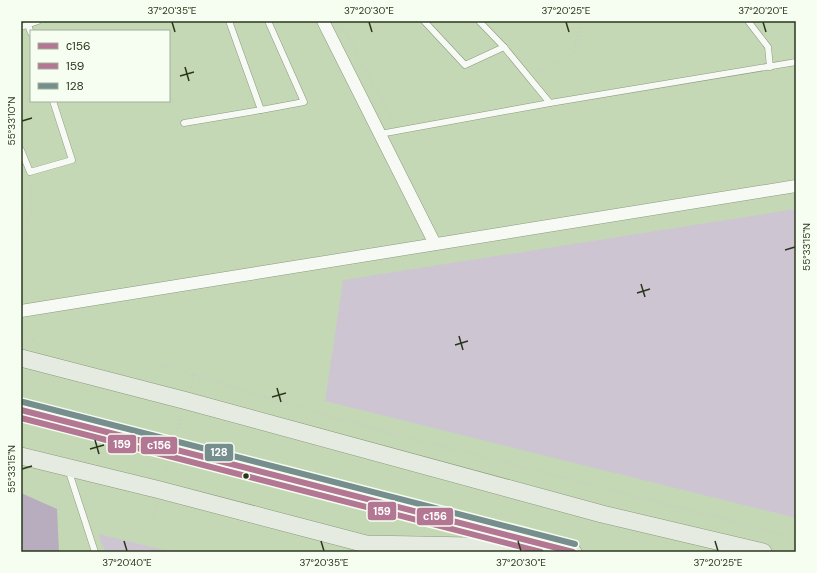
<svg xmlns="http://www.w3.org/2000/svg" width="817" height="573" font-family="'DM Sans',sans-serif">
<rect width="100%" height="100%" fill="#c5d8b5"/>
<g fill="#cec5d3">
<path d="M796,209V518L325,401L343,280Z"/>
<path d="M98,534H99L172,552H105Z"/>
</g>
<path fill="#b8acbf" d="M21,493L57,509L59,552H21Z"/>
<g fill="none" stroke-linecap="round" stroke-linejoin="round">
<g stroke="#8c9a7f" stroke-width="7">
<g id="lane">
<path d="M28,21V25L31,33"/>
<path d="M229,21L261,110L304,102L268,21"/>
<path d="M424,21L465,65L504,47"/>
<path d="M479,21L504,47L550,103"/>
<path d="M748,21L768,47L770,67"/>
<path d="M21,27L38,21"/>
<path d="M184,123L261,110"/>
<path d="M380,134L550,103L796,62"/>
<path d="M21,150L30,172L72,160L53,101"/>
<path d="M68,469L95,552"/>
</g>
</g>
<g stroke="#8c9a7f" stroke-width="13">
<g id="street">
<path d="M323,21L435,244"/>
<path d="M21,311L796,186"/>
</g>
</g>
<g stroke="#8c9a7f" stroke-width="18">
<g id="secondary">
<path d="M21,358L187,401L602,514L763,552"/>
<path d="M21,410L573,552"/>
<path d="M21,456L160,490L366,544L528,547"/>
</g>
</g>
<g stroke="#c8cdc3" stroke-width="2.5" stroke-dasharray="1 3" stroke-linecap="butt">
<path d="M340,21L393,122"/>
<path d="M536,73L574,53L581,21"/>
<path d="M21,248L32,209L31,181"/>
<path d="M21,324L38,346"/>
<path d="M161,365L338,419L796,538"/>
<path d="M191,388L194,375"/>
<path d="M176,436L182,416"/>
<path d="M164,476L168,464"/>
<path d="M152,519L156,504"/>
</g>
<use href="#lane" stroke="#f6f9f4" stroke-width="6"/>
<use href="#street" stroke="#f6f9f4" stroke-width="12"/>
<use href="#secondary" stroke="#e6ebe2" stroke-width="17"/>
<g stroke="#f6fef1" stroke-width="9">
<path id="bus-1" d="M21,410L573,552"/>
</g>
<g stroke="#f6fef1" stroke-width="9">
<path id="bus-2" d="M21,418L541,552"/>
</g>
<g stroke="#f6fef1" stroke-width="9">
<path id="bus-3" d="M23,402L575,544"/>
</g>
<use href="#bus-1" stroke="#b47793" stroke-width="6"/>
<use href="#bus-2" stroke="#b47793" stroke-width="6"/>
<use href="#bus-3" stroke="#768e8e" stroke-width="6"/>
</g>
<path fill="none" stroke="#2a371d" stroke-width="1.5" d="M172,22L175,32M369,22L372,32M566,22L569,32M763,22L766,32M185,67L189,81M180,76L194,72M22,121L32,118M785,250L795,247M641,284L645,297M637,293L650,289M459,336L463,350M455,345L468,341M277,388L281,402M272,397L286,393M95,440L99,454M90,449L104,445M22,469L32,466M124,541L127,551M321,541L324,551M518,541L521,551M715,541L718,551"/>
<circle fill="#2a371d" stroke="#f6fef1" stroke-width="1.5" cx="246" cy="476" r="3.5"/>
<g stroke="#f6fef1" stroke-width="1.5">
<rect x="107" y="434" width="30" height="20" rx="4" fill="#b47793"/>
<rect x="140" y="436" width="38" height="19" rx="4" fill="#b47793"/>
<rect x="204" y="443" width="30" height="19" rx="4" fill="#768e8e"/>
<rect x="367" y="501" width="30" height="20" rx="4" fill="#b47793"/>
<rect x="416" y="507" width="38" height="19" rx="4" fill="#b47793"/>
</g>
<g font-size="11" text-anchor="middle" font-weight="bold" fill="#fff">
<text x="122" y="448">159</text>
<text x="159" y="449">с156</text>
<text x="219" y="456">128</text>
<text x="382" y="515">159</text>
<text x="435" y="520">с156</text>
</g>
<rect width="817" height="573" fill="none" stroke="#f6fef1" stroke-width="44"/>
<rect x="30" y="30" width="140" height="72" fill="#f6fef1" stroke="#a4ae9c"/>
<rect x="38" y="43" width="20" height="6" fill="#b47793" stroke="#a4ae9c"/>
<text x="66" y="50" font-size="12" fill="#2a371d">с156</text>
<rect x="38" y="63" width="20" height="6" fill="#b47793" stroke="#a4ae9c"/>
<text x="66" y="70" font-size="12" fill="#2a371d">159</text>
<rect x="38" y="83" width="20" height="6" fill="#768e8e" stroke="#a4ae9c"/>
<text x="66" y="90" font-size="12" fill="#2a371d">128</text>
<rect x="22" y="22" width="773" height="529" fill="none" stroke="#2a371d" stroke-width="1.5"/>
<g font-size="10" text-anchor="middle" fill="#2a371d">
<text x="172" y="14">37°20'35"E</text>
<text x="369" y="14">37°20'30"E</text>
<text x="566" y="14">37°20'25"E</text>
<text x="763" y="14">37°20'20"E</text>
<text transform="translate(11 121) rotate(-90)" y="4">55°33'10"N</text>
<text transform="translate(806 247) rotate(-90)" y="4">55°33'15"N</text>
<text transform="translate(11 469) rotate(-90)" y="4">55°33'15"N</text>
<text x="127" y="566">37°20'40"E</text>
<text x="324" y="566">37°20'35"E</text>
<text x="521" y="566">37°20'30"E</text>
<text x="718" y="566">37°20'25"E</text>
</g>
</svg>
